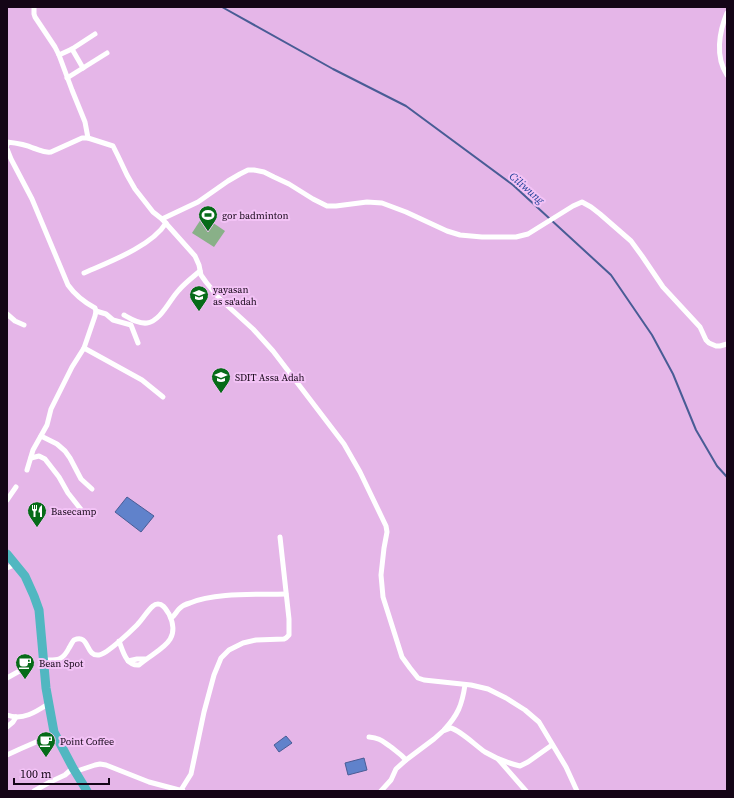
<svg xmlns="http://www.w3.org/2000/svg" width="734" height="798" font-family="'Source Serif 4',serif">
<rect width="100%" height="100%" fill="#e5b6e8"/>
<path fill="#89b088" d="M203,216L225,231L214,247L192,233Z"/>
<g fill="#6082cb" stroke="#495c95">
<path d="M127,497L154,516L141,532L115,512Z"/>
<path d="M286,736L292,743L279,752L274,745Z"/>
<path d="M364,758L367,770L348,775L345,763Z"/>
</g>
<g fill="none" stroke-linecap="round" stroke-linejoin="round">
<path stroke="#495c95" stroke-width="2" d="M222,7L333,69L406,106L513,185L611,275L652,335L673,374L696,430L717,466L727,477"/>
<g stroke="#fff" stroke-width="5">
<path d="M34,7V14L35,17L55,47L59,55L72,90L85,122L88,138"/>
<path d="M727,13C719,32 715,57 727,75"/>
<path d="M72,49L83,68"/>
<path d="M59,55L72,49L95,34"/>
<path d="M67,78L107,53"/>
<path d="M7,145V142C16,143 25,144 33,148C40,150 43,153 51,152L82,138H88L113,146L118,156L127,175L135,189L153,212L162,219L198,202L228,181L240,174L248,170H254L264,172L274,177L289,184L313,199L327,206H336L367,202L382,203L406,212L447,231L460,235L482,237H516L528,234L573,206L582,202L591,207L600,214L631,241L642,256L663,287L700,327L706,340L709,343L716,346H720L727,344"/>
<path d="M7,149L11,159L32,199L68,285C75,295 84,302 95,308L96,311L106,314L113,320L131,325L138,343"/>
<path d="M162,219L195,256L199,265L201,275L206,282L219,298L253,329L273,351L344,444L360,472L386,526L387,532L384,548L381,575L383,597L402,657L410,668L418,678L424,680L471,685L488,689L506,698L525,710L539,722L566,767L577,791"/>
<path d="M84,273C109,262 152,246 166,223"/>
<path d="M7,314L15,321L24,325"/>
<path d="M124,315C131,319 139,324 147,323C161,321 170,299 179,290C185,283 193,277 200,271"/>
<path d="M84,348L142,380L163,397"/>
<path d="M41,436L57,444L65,451L70,458L81,479L92,489"/>
<path d="M31,458L39,456L45,459L59,477L68,493L83,512"/>
<path d="M27,470L33,450L47,425L51,409L72,367L84,348L95,316L96,311"/>
<path d="M7,500L16,487"/>
<path d="M7,568L16,564"/>
<path d="M171,618C175,616 176,612 179,609C182,606 186,604 190,603C215,592 259,595 286,594"/>
<path d="M43,660C56,660 62,662 69,648C71,645 72,642 74,640C90,633 85,657 99,655C107,654 131,631 137,625C143,619 147,611 153,606C154,605 156,604 158,604C164,604 166,610 169,614C183,643 157,649 139,665C126,666 123,651 119,641"/>
<path d="M128,661L137,659H145"/>
<path d="M7,678L23,669"/>
<path d="M7,715C22,721 36,712 48,704"/>
<path d="M7,727L13,722L16,717"/>
<path d="M444,730C458,715 462,705 465,685"/>
<path d="M369,737C380,738 382,741 391,747C397,752 400,753 406,760"/>
<path d="M7,755L20,749L43,739L54,732"/>
<path d="M498,759L526,791"/>
<path d="M181,790L191,774L204,712L214,675L221,658L229,650L243,643L256,640L284,639L286,638L289,635V619L280,537"/>
<path d="M34,791L50,782L65,775L73,768L77,771L95,765L100,764L106,765L149,782L183,791"/>
<path d="M381,791L391,780L396,769L406,760L434,739L443,731L451,728C461,731 475,745 485,752C495,758 508,763 520,766L528,762L552,745"/>
</g>
<path stroke="#51b7c1" stroke-width="9" d="M7,554L25,576L34,596L39,610L46,688L54,732L73,768L87,791"/>
</g>
<defs>
<g id="stadium-pin" transform="scale(1)"><path d="M0 17L-7.5 6A9.5 9.5 0 1 1 7.5 6Z" fill="#066b18" stroke="#f3c3f6"/><path d="M0-5a6.5 5 0 1 0 0 10a6.5 5 0 1 0 0-10ZM-3.5-1.8h7v3.6h-7Z" fill="#fff"/></g>
<g id="school-pin" transform="scale(1)"><path d="M0 17L-7.5 6A9.5 9.5 0 1 1 7.5 6Z" fill="#066b18" stroke="#f3c3f6"/><path d="M0-5L7-2L0 1L-7-2ZM-4 1L0 2.5L4 1V4Q0 6-4 4Z" fill="#fff"/></g>
<g id="restaurant-pin" transform="scale(1)"><path d="M0 17L-7.5 6A9.5 9.5 0 1 1 7.5 6Z" fill="#066b18" stroke="#f3c3f6"/><path d="M-5-6h1v4h1v-4h1v4h1v-4h1v5L-1.5 .5V6h-2V.5L-5-1ZM5-6V6H3V1.5H1.5Q1.5-4 5-6Z" fill="#fff"/></g>
<g id="cafe-pin" transform="scale(1)"><path d="M0 17L-7.5 6A9.5 9.5 0 1 1 7.5 6Z" fill="#066b18" stroke="#f3c3f6"/><path d="M-5.5-4.5H6V0H3Q3 3.5 0 3.5H-2.5Q-5.5 3.5-5.5 0ZM3-3.2v2h1.7v-2ZM-6 4.5H4V6H-6Z" fill="#fff"/></g>
</defs>
<g fill-rule="evenodd">
<use href="#stadium-pin" x="208" y="215"/>
<use href="#school-pin" x="199" y="295"/>
<use href="#school-pin" x="221" y="377"/>
<use href="#restaurant-pin" x="37" y="511"/>
<use href="#cafe-pin" x="25" y="663"/>
<use href="#cafe-pin" x="46" y="741"/>
</g>
<g text-anchor="middle" stroke-width="4" stroke-linejoin="round" paint-order="stroke">
<g font-size="10" fill="#140516" stroke="#f3c3f6" text-anchor="start">
<text x="222" y="219">gor badminton</text>
<text x="213" y="293">yayasan<tspan x="213" dy="12">as sa'adah</tspan></text>
<text x="235" y="381">SDIT Assa Adah</text>
<text x="51" y="515">Basecamp</text>
<text x="39" y="667">Bean Spot</text>
<text x="60" y="745">Point Coffee</text>
</g>
<g font-size="11" font-style="italic" fill="#1f4199" stroke="#f3c3f6">
<text transform="translate(527 188) rotate(41)" y="4">Ciliwung</text>
</g>
</g>
<rect width="734" height="798" fill="none" stroke="#140516" stroke-width="16"/>
<path d="M14 778v6h95v-6" fill="none" stroke="#140516" stroke-width="2"/>
<text x="20" y="778" font-size="12" fill="#140516" stroke="#f3c3f6" stroke-width="3" paint-order="stroke">100 m</text>
</svg>
